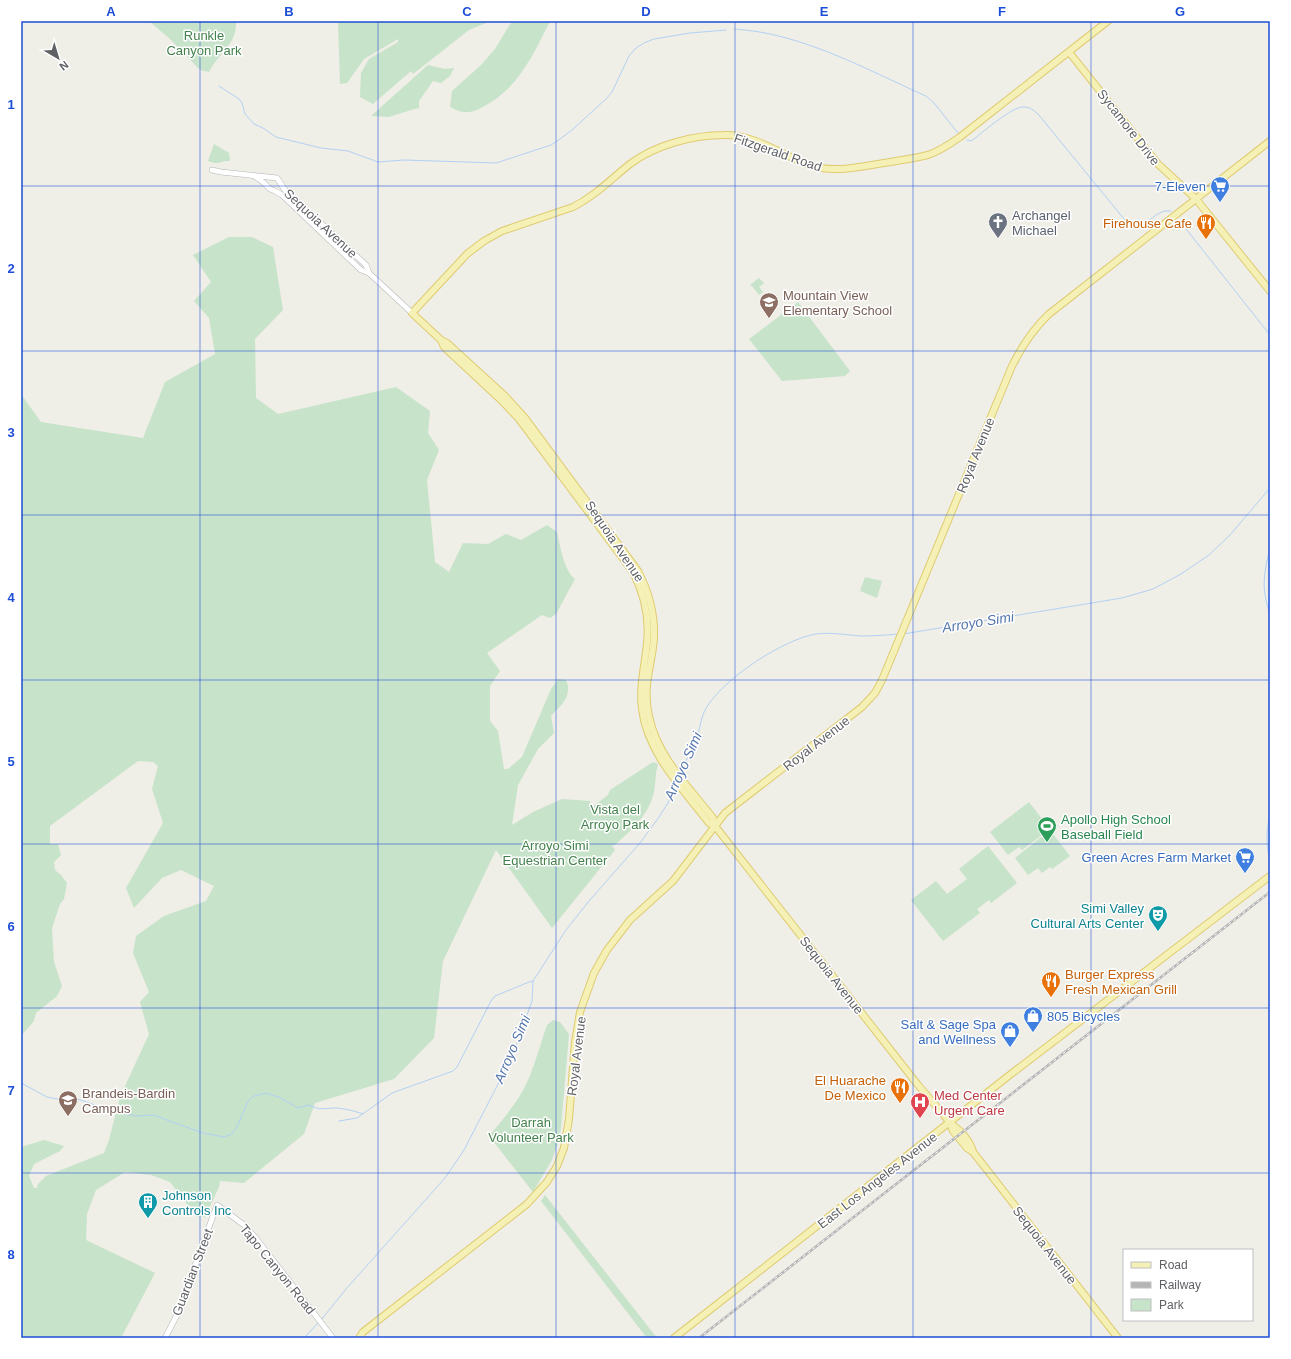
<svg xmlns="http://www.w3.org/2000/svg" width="1291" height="1359" font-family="Helvetica,sans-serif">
<rect width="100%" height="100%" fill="#efeee7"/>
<g fill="#c7e3ca">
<path d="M149,21H236C237,45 219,52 209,72L200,70L170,39Z"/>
<path d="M338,21H491L469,30L413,74L411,71L373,104L360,97L361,73L369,59L398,42V39L364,59L347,83L340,84Z"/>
<path d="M512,21H550C534,53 520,85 488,104C481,108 473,113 465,112C460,112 454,109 450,107L452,91L481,65L495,49Z"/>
<path d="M428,65L445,69L454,68L450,76L441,83L433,81L419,101V108L411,110L389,117L371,116Z"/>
<path d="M214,144L229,153L230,161C219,160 221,166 208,161Z"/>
<path d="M229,237H252L273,247L283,310L255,339L256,398L278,414L396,387L430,411L428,433L439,450L427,480L435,562L449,572L463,543L488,544L506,534L521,540L547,525L557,532C560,545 564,571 575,579L556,614L550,618L542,615L487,653L500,671L490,686V721L498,731L504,769H508L522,757L551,689L558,679L566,680C573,696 561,705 551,716L554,733L538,749L518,785L512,825L533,812L562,799L590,801L591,808L608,795L610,790L653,762L658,764C655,773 656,783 654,792C649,815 631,830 615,845L612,846L615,850L552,928L496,850L443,961L434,1038L394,1079L315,1103L304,1134L244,1183L220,1181L219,1187L205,1217H197L170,1182L151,1175L125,1172L96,1190L87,1214L86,1240L155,1273L121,1338H21V1147L44,1140L64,1146L60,1151L34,1164L29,1176L34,1188H37L38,1184L46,1176L104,1153L109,1140L120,1097L149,1034L140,1002L149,992L133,953L136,936L164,916L206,901L214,886L181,870L162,878L134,908L126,888L163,823L152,789L158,766L153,762L138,761L50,826V844H58L61,855L54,862L55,870L61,875L67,883L64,899L60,904L52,928L54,962L62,986L57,996L36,1013L34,1021L21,1036V394L41,422L143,438L165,382L215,354L209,318L194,301L211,282L193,255Z"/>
<path d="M759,278L764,283L759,287L763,292L759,295L752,286H751L750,285Z"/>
<path d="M798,302L850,371L845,376L782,381L749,339Z"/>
<path d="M865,577L882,581L877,598L860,591Z"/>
<path d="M1029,802L1050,829L1022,850L1019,847L1008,855L990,832Z"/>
<path d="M1050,830L1070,856L1052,869L1050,867L1042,873L1038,868L1028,875L1015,858Z"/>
<path d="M988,846L1017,883L991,903L989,900L977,909L980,913L943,941L911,900L936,881L947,894L967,879L959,869Z"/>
<path d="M553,1020L560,1022L569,1034L561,1128L559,1140L552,1160L533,1192L489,1136C504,1118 520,1100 529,1078C536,1061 541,1042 547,1025Z"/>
<path d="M545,1195L657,1338H647L541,1201Z"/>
</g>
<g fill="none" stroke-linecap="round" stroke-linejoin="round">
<g stroke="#b2d1f4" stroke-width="1">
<path d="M734,29C802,33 865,69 926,96L934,103L958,133"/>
<path d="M219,86L239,99L242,103L245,114L254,124L263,128L276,137L321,148L348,151L378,162L404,160L496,163L551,145L560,139L572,130L606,99L612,92L629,56L636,48L644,43L654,39L690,33L726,30"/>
<path d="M967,140L971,141L974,139C984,131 1013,106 1024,107C1030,107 1033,110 1038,114L1124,219C1151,233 1152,208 1171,211"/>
<path d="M1179,220L1270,335"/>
<path d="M1269,553L1270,548"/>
<path d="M1268,556C1263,579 1262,591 1270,614"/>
<path d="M903,634L1122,598L1153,589L1181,574L1209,555L1230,535L1270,488"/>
<path d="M680,772C685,761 693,751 697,739C700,728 701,715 708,705C727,677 782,640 816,634C831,632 846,635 862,636C874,636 886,635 898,634"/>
<path d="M1270,816C1266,831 1266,845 1270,860"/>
<path d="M21,1083L47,1097L57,1099L72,1097L115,1112L136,1116L153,1115L203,1133L224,1137L232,1134L237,1127L248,1101L254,1096L266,1093L281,1098L298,1108L309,1105C321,1111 324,1108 337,1108C347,1109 354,1111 363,1114"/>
<path d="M339,1121L357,1118L392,1093L453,1071L457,1067L491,1001L495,996L529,982L533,981"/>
<path d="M321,1320L346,1289L445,1178L464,1150L512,1057L532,1001L533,981L566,930L589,901L640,843L659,817L668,803L675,784"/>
<path d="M304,1338L319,1322"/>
<path d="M1268,1338L1270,1327"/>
</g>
<g stroke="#b4b6ba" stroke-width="6">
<g id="minor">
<path d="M212,170L221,172L277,178L285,190L366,265L369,273"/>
<path d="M254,176L263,182L270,189L275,191L282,195L361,270L369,273L412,313"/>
<path d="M165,1338L177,1315L217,1205L244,1225L255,1237L333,1338"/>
</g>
</g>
<g stroke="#dfcb70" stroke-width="8">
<g id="major">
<path d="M1069,52L1158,164L1196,199L1270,291"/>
<path d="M441,340L447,343L505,396L525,418L638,571C649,592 655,614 654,638C652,666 642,686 649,716C657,756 688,786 713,818L715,826L918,1085L943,1114L950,1123L953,1131L967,1148L973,1152L1118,1338"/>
<path d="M715,826L709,823C683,789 647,753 642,709C639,686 645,665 647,643C650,617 644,594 633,572L519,419L501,400L444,347L441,340L412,313L467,254L484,241L502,231L573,207C595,196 611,179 630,164C655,145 693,135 724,135C754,134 782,155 809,165C835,174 863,166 890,162C903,160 916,158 928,155C940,151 950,144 960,137L1108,21"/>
<path d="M950,1123C960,1130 970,1140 973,1152"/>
<path d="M359,1338L363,1332L527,1204L547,1182L557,1166L564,1148L569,1119L575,1042L580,1012L594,973L607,950L630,920L673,881L725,813L862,707L875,693L882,680L1012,366C1022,346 1033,329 1049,314L1270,141"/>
<path d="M674,1338L1011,1074L1270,876"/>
</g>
</g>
<use href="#minor" stroke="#fff" stroke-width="5"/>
<use href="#major" stroke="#f5f1b6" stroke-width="6"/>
<g stroke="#b5b5b6" stroke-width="2.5">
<path id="rail" d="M699,1338L1270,892"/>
</g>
<use href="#rail" stroke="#fff" stroke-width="1" stroke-dasharray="3" stroke-linecap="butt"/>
</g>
<path fill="none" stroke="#1d4ed8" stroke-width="1" stroke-opacity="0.55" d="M200,21V1338M378,21V1338M556,21V1338M735,21V1338M913,21V1338M1091,21V1338M21,186H1270M21,351H1270M21,515H1270M21,680H1270M21,844H1270M21,1008H1270M21,1173H1270"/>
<defs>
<g id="supermarket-pin" transform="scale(1)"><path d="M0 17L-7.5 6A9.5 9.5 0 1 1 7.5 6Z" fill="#3f7fe0" stroke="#fff"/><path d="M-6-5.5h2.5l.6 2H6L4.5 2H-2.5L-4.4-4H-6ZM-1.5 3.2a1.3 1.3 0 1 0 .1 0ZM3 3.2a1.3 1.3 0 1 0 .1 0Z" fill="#fff"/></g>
<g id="church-pin" transform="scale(1)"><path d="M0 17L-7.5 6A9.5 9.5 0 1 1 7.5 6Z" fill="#6b7280" stroke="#fff"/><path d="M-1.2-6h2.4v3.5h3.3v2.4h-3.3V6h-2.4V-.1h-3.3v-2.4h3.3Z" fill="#fff"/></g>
<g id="restaurant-pin" transform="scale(1)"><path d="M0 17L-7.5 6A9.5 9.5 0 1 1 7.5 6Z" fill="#e8710a" stroke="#fff"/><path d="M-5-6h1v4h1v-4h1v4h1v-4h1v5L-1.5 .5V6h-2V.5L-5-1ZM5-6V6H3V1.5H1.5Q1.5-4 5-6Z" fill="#fff"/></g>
<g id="school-pin" transform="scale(1)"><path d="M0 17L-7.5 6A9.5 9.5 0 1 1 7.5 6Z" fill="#8d6e63" stroke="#fff"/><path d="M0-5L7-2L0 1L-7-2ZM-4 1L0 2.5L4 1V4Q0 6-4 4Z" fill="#fff"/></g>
<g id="stadium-pin" transform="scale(1)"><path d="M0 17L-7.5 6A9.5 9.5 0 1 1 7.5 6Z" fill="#2e9e5b" stroke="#fff"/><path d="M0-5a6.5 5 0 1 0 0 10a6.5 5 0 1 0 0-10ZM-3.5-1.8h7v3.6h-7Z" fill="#fff"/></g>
<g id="theatre-pin" transform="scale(1)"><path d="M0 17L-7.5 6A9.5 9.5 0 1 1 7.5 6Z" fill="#0f9aa8" stroke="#fff"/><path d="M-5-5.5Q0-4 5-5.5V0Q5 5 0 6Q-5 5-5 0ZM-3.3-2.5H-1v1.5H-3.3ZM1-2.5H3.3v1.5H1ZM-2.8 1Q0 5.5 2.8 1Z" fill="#fff"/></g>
<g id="shop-pin" transform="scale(1)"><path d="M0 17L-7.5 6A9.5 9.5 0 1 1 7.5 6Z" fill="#3f7fe0" stroke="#fff"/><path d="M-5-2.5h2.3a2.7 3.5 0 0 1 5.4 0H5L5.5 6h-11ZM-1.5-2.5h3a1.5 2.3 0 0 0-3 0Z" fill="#fff"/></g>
<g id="university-pin" transform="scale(1)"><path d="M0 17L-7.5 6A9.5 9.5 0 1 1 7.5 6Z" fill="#8d6e63" stroke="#fff"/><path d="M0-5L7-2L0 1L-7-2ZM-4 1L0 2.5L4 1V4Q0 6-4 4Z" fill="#fff"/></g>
<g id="hospital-pin" transform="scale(1)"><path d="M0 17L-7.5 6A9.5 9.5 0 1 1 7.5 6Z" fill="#e0444e" stroke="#fff"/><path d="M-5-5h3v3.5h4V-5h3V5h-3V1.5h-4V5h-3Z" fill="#fff"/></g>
<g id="building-pin" transform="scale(1)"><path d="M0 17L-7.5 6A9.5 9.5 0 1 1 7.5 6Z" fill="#0f9aa8" stroke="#fff"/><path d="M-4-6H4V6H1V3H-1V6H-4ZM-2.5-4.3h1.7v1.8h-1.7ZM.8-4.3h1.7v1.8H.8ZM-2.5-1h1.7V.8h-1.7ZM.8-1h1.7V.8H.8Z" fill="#fff"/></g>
</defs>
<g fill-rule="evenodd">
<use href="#supermarket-pin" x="1220" y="186"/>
<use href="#church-pin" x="998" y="222"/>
<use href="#restaurant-pin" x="1206" y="223"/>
<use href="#school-pin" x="769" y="302"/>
<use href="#stadium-pin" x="1047" y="826"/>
<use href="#supermarket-pin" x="1245" y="857"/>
<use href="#theatre-pin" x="1158" y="915"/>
<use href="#restaurant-pin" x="1051" y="981"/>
<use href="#shop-pin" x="1033" y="1016"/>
<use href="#shop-pin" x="1010" y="1031"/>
<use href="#restaurant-pin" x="900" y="1087"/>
<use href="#university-pin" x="68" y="1100"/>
<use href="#hospital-pin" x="920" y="1102"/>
<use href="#building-pin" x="148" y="1202"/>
</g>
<g text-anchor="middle" stroke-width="3" stroke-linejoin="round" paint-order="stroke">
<g font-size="13" fill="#42814b" stroke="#fff">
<text x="204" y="40">Runkle<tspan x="204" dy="15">Canyon Park</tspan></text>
<text x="615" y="814">Vista del<tspan x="615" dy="15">Arroyo Park</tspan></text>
<text x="555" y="850">Arroyo Simi<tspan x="555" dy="15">Equestrian Center</tspan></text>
<text x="531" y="1127">Darrah<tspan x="531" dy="15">Volunteer Park</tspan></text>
</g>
<g font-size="13" fill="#5f6165" stroke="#fff">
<text transform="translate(1129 127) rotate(52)" y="5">Sycamore Drive</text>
<text transform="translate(778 152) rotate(19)" y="5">Fitzgerald Road</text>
<text transform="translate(321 223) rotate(43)" y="5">Sequoia Avenue</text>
<text transform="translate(975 455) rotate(-68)" y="5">Royal Avenue</text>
<text transform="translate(615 541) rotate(56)" y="5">Sequoia Avenue</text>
<text transform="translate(816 743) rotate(-38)" y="5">Royal Avenue</text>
<text transform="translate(832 975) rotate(52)" y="5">Sequoia Avenue</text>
<text transform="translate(576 1056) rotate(-83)" y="5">Royal Avenue</text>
<text transform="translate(877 1180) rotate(-38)" y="5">East Los Angeles Avenue</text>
<text transform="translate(1045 1245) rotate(52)" y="5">Sequoia Avenue</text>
<text transform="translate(278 1269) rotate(51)" y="5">Tapo Canyon Road</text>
<text transform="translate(192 1272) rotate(-69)" y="5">Guardian Street</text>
</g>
<g font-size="13" fill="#366cbe" stroke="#fff" text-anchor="end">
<text x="1206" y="191">7-Eleven</text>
<text x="1231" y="862">Green Acres Farm Market</text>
<text x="1047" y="1021" text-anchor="start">805 Bicycles</text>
<text x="996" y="1029">Salt &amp; Sage Spa<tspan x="996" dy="15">and Wellness</tspan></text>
</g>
<g font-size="13" fill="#5b616d" stroke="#fff" text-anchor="start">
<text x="1012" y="220">Archangel<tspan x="1012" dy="15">Michael</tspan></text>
</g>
<g font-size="13" fill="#c56008" stroke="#fff" text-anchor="end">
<text x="1192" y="228">Firehouse Cafe</text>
<text x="1065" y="979" text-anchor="start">Burger Express<tspan x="1065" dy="15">Fresh Mexican Grill</tspan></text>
<text x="886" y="1085">El Huarache<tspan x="886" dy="15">De Mexico</tspan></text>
</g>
<g font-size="13" fill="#785e54" stroke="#fff" text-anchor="start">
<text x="783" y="300">Mountain View<tspan x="783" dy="15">Elementary School</tspan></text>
<text x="82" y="1098">Brandeis-Bardin<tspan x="82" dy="15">Campus</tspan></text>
</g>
<g font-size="13" fill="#27864d" stroke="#fff" text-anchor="start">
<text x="1061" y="824">Apollo High School<tspan x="1061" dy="15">Baseball Field</tspan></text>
</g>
<g font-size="13" fill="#0d838f" stroke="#fff" text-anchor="end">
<text x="1144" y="913">Simi Valley<tspan x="1144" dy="15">Cultural Arts Center</tspan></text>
<text x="162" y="1200" text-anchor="start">Johnson<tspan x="162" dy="15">Controls Inc</tspan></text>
</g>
<g font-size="13" fill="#be3a42" stroke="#fff" text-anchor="start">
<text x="934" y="1100">Med Center<tspan x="934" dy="15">Urgent Care</tspan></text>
</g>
<g font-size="14" font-style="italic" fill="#5476ad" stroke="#fff">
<text transform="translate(978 622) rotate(-9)" y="5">Arroyo Simi</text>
<text transform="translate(683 766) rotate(-66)" y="5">Arroyo Simi</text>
<text transform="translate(512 1049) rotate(-67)" y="5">Arroyo Simi</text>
</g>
</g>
<rect width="1291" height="1359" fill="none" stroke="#ffffff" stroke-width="44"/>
<rect x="1123" y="1249" width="130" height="72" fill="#ffffff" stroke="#bfc0c1"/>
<rect x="1131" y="1262" width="20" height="6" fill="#f5f1b6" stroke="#bfc0c1"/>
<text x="1159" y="1269" font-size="12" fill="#5f6165">Road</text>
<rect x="1131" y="1282" width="20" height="6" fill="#b5b5b6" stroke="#bfc0c1"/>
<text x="1159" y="1289" font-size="12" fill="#5f6165">Railway</text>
<rect x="1131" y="1299" width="20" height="12" fill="#c7e3ca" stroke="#bfc0c1"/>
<text x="1159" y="1309" font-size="12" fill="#5f6165">Park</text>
<g transform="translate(58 58) rotate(142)" stroke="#ffffff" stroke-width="3" paint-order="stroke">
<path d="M0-3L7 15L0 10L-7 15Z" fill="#5f6165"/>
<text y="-6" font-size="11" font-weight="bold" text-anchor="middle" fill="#5f6165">N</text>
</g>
<rect x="22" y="22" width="1247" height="1315" fill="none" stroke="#1d4ed8" stroke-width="1.5"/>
<g font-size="13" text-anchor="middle" font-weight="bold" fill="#1d4ed8">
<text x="111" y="16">A</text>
<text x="289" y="16">B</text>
<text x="467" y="16">C</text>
<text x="646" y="16">D</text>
<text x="824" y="16">E</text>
<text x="1002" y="16">F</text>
<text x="1180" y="16">G</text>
<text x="11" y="109">1</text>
<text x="11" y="273">2</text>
<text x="11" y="437">3</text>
<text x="11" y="602">4</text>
<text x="11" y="766">5</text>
<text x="11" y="931">6</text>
<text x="11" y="1095">7</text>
<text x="11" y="1259">8</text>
</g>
</svg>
